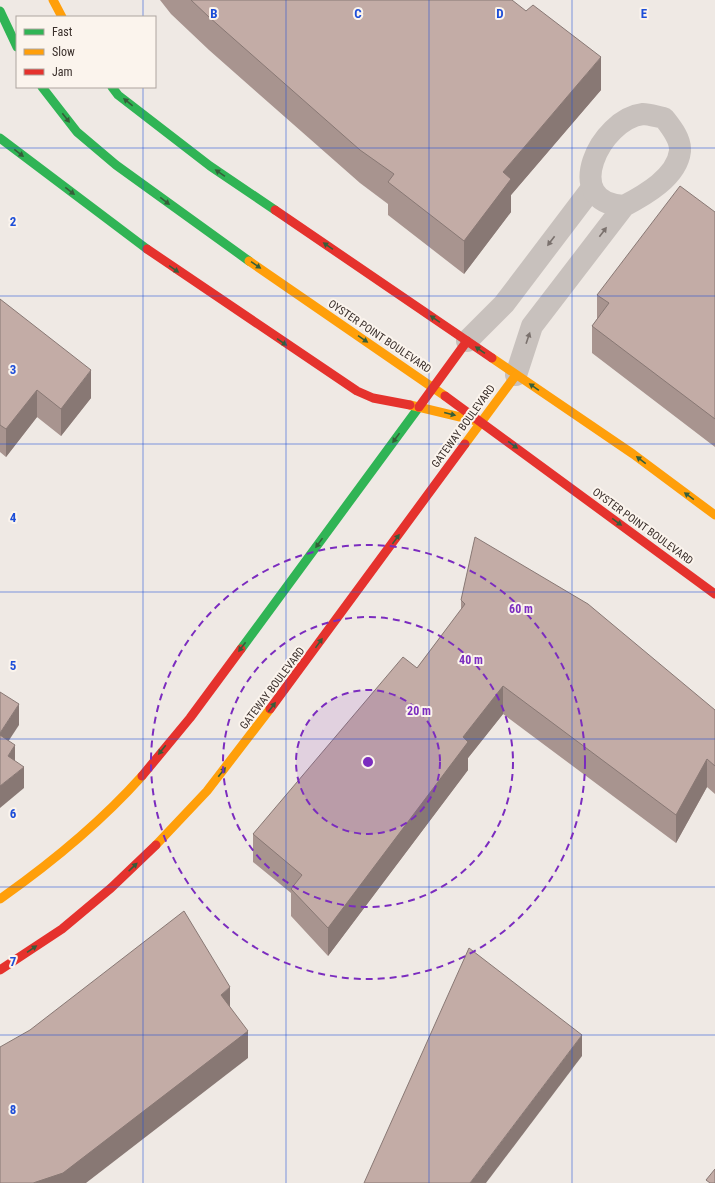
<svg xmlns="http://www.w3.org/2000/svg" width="715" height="1183" font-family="'Roboto Condensed',sans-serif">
<rect width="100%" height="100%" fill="#efe9e4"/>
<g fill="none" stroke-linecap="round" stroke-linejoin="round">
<g stroke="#c8c1bd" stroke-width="22">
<path d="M467,341L504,304L592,188"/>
<path d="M516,375L532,326L624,206C645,195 677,177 680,151C681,139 671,127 664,118C658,117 649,114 643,114C600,119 560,203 624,206"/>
</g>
<g stroke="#30b455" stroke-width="9">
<path d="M0,11L17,47"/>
<path d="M42,87L77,132L116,165L249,261"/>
<path d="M112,87L118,95L210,166L275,210"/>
<path d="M0,138L147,249"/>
<path d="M241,649L419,407"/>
</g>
<g stroke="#ff9f0a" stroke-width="9">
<path d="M53,0L62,17"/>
<path d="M249,261L445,396"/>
<path d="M492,358L633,454L715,515"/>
<path d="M410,405L481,422"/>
<path d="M465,444L516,375"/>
<path d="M156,845L207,791L270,709"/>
<path d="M0,899C51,863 100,823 142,776"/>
</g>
<g stroke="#e5322d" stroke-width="9">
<path d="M275,210L492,358"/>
<path d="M147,249L357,391L373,398L410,405"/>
<path d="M445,396L715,594"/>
<path d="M419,407L467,341"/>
<path d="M270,709L465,444"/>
<path d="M142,776L190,718L241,649"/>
<path d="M0,970L62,929L111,888L156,845"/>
</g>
</g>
<g fill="#a8948f">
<path d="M160,0H512L601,90L511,195V212L464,274L388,215V204L360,183L209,50L171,14Z"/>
<path d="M715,212V447L592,353V326L597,319V295Z"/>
<path d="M0,299L91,398L61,436L37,417L6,457L0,452Z"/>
<path d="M461,600L715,710V794L707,787L676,843L503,714L468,758V770L328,956L291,916V893L253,862V834L417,668L461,610Z"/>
</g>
<g fill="#887874">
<path d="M601,57V90L511,195V212L464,274V241L503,172Z"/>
<path d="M91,370V398L61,436V409Z"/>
<path d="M37,390V417L6,457V429Z"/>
<path d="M503,686V714L468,758V770L328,956V928L463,737Z"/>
<path d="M19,704V725L0,754V733Z"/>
<path d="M15,745V766L8,756Z"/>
<path d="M707,759V787L676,843V815Z"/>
<path d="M24,767V788L0,808V786Z"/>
<path d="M230,987V1015L221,995Z"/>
<path d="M248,1031V1058L86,1183H33Z"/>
<path d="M582,1035V1056L486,1183H470Z"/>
</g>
<g fill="#c3aca6" stroke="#887874">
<path d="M191,0H512L526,11L533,5L601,57L503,172L511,179L464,241L388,182L394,174L360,150L209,17Z"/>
<path d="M680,186L715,212V419L592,326L609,303L597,295Z"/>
<path d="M0,299L91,370L61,409L37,390L6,429L0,425Z"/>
<path d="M475,537L588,604L715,710V766L707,759L676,815L503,686L463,737L468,742L328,928L291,889L302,875L253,834L403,657L417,668L465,604L461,600Z"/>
<path d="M0,692L19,704L0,733Z"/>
<path d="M0,735L15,745L8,756L24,767L0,786Z"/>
<path d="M184,911L230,987L221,995L248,1031L63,1173L33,1183H0V1047L30,1030Z"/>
<path d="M469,948L582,1035L470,1183H364Z"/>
<path d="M715,1169V1183H710L706,1180Z"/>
</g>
<defs><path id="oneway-solid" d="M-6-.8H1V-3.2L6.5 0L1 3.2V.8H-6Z"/></defs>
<g fill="#365e3a">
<use href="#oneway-solid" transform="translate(128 102) rotate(-141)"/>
<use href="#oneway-solid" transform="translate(66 118) rotate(52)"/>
<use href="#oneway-solid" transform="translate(19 153) rotate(38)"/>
<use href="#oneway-solid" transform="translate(220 173) rotate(-146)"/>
<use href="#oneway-solid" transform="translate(70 191) rotate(38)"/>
<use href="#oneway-solid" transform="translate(165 201) rotate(37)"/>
<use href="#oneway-solid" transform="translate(328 246) rotate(-146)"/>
<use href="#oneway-solid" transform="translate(256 265) rotate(34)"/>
<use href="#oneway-solid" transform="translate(174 269) rotate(35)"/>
<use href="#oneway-solid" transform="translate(435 319) rotate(-146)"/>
<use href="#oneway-solid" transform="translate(363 339) rotate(34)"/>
<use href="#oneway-solid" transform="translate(282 342) rotate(34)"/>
<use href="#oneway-solid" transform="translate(480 350) rotate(-145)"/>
<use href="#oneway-solid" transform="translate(534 387) rotate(-145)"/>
<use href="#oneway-solid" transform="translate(450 414) rotate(14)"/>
<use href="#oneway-solid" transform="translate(396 438) rotate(126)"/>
<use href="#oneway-solid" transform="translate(513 445) rotate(36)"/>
<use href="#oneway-solid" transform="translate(641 460) rotate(-143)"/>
<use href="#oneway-solid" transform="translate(689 496) rotate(-144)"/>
<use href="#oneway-solid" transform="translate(617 522) rotate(36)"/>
<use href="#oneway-solid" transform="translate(396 539) rotate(-54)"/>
<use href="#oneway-solid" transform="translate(319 543) rotate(126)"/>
<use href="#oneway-solid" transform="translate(319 643) rotate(-54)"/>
<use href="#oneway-solid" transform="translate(242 647) rotate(127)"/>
<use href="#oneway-solid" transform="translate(272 707) rotate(-53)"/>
<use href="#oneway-solid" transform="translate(162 750) rotate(129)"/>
<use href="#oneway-solid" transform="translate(222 772) rotate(-52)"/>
<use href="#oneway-solid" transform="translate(133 867) rotate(-43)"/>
<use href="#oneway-solid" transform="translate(32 949) rotate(-34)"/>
</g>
<g fill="#7a716d">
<use href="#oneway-solid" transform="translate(603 232) rotate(-53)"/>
<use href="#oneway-solid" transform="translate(551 241) rotate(127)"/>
<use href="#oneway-solid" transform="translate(528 338) rotate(-71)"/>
</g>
<path fill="none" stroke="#1d4ed8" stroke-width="1" stroke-opacity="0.55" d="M143,0V17M286,0V1183M429,0V1183M572,0V1183M143,87V1183M0,148H715M0,296H715M0,444H715M0,592H715M0,739H715M0,887H715M0,1035H715"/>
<circle cx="368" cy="762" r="72" fill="#7b2cbf" fill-opacity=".12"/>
<g fill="none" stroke="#7b2cbf" stroke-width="2" stroke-dasharray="7 5">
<circle cx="368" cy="762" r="72"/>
<circle cx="368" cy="762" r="145"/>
<circle cx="368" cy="762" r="217"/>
</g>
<g text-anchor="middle" stroke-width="4" stroke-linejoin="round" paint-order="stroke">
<g font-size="11" fill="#3a2f2b" stroke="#fbf4ed">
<text transform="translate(380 336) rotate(34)" y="4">OYSTER POINT BOULEVARD</text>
<text transform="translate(463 426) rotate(-54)" y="4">GATEWAY BOULEVARD</text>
<text transform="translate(643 526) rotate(36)" y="4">OYSTER POINT BOULEVARD</text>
<text transform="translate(272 688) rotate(-53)" y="4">GATEWAY BOULEVARD</text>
</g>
</g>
<g font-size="13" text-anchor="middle" font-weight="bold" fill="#1d4ed8" stroke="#fbf4ed" stroke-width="4" stroke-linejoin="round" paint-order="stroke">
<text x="214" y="18">B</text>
<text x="358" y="18">C</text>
<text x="500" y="18">D</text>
<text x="644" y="18">E</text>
<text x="13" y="226">2</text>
<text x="13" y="374">3</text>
<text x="13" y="522">4</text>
<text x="13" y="670">5</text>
<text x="13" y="818">6</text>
<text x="13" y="966">7</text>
<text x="13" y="1114">8</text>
</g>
<circle cx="368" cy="762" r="6" fill="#7b2cbf" stroke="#fbf4ed" stroke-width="2"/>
<g font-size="12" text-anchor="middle" font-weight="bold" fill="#7b2cbf" stroke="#fbf4ed" stroke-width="4" stroke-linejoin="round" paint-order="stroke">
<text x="521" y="613">60 m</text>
<text x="471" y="664">40 m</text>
<text x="419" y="715">20 m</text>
</g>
<rect x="16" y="16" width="140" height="72" fill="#fbf4ed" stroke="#aea59f"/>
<rect x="24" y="29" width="20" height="6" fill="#30b455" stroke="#aea59f"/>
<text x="52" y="36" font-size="12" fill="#3a2f2b">Fast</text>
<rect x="24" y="49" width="20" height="6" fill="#ff9f0a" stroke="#aea59f"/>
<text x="52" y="56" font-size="12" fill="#3a2f2b">Slow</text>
<rect x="24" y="69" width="20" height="6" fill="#e5322d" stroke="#aea59f"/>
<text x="52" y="76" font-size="12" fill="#3a2f2b">Jam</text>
</svg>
